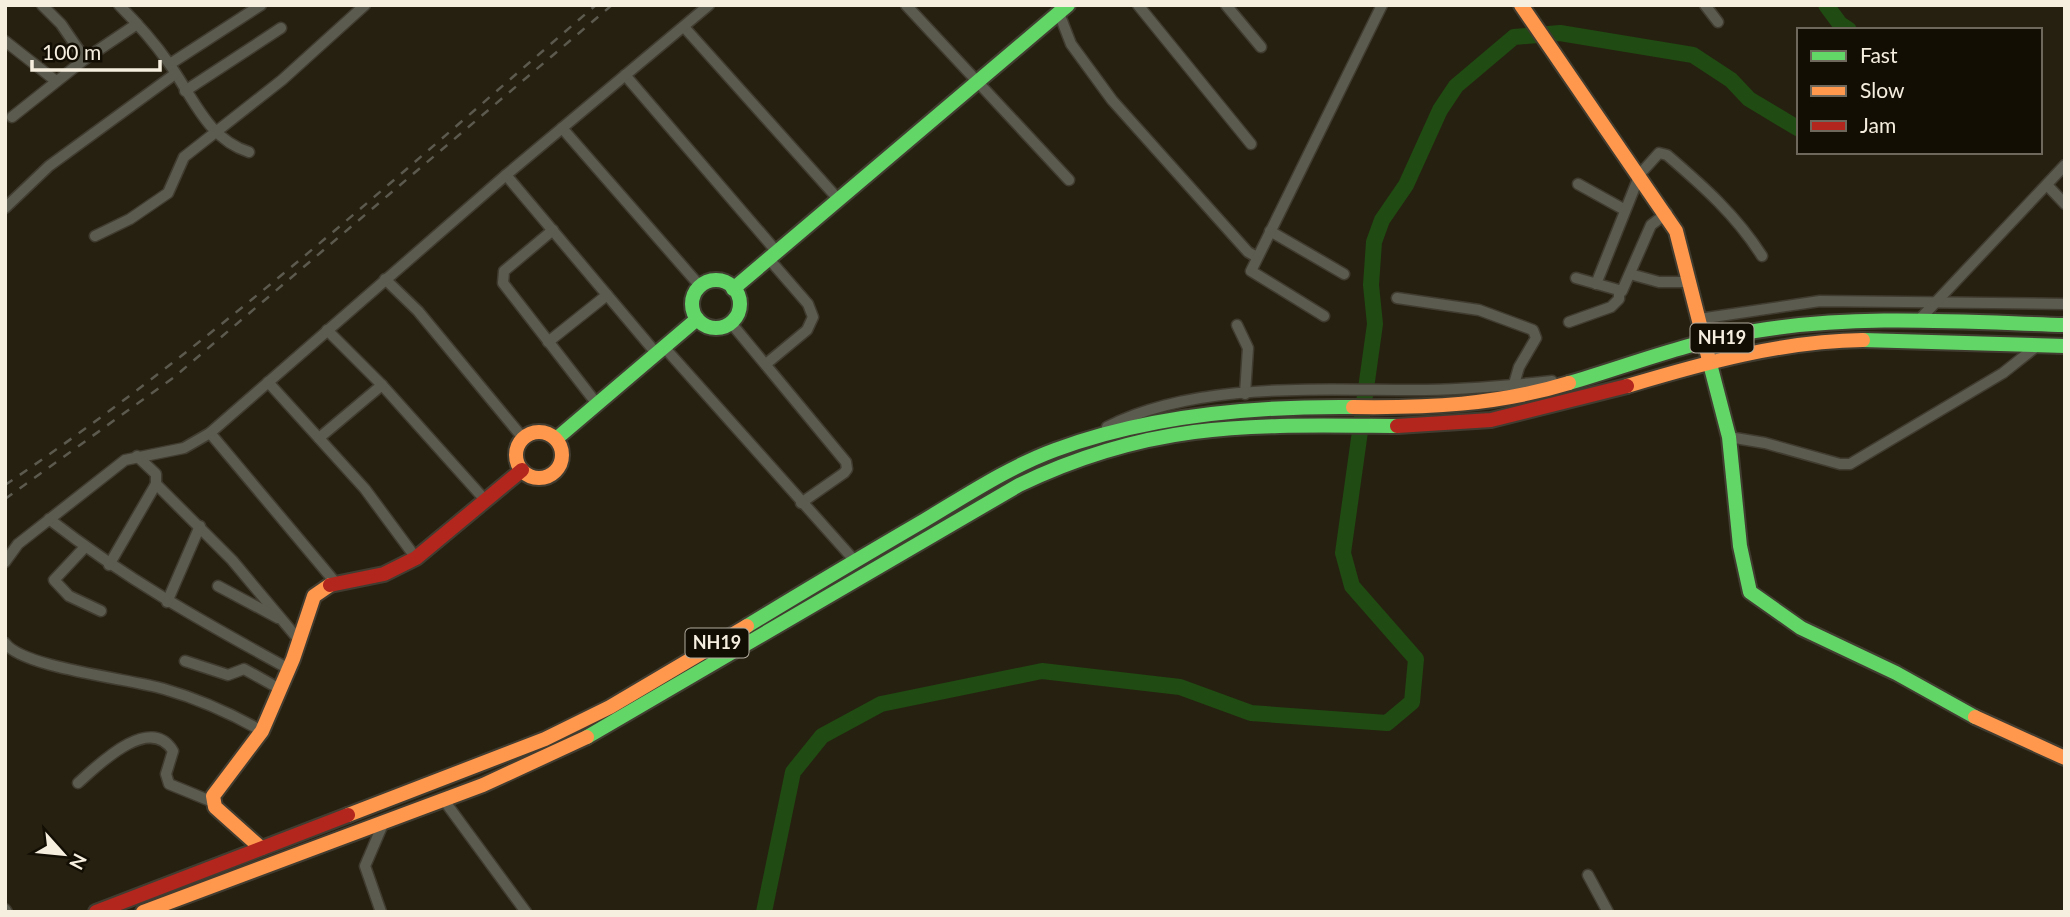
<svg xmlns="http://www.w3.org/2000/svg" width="2070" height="917" font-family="Lato,sans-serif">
<rect width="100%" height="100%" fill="#262011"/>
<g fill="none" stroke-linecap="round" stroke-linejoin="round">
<g stroke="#204b12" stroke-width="16">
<path d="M1826,5L1840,24L1849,30"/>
<path d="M764,912L793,772L822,736L881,704L1042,671L1180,687L1251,713L1387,723L1412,702L1416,659L1352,586L1343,553L1375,324L1371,285L1374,242L1382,220L1406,185L1440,110L1456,86L1514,37L1560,33L1693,55L1731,80L1749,99L1799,129"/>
</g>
<g stroke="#413c30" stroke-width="13">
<g id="street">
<path d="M42,5L61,24L85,59"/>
<path d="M119,5C137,23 154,42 168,62C192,95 207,139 249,152"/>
<path d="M906,5L1069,180"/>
<path d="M1138,5L1251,144"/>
<path d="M1226,5L1261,47"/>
<path d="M1705,5L1718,22"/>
<path d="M1059,13L1071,44L1112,100L1248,252L1257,257"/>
<path d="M684,27L839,200"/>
<path d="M5,41L56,81"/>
<path d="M170,64L261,5"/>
<path d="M625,75L777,252"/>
<path d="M185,91L281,28"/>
<path d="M12,117L85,59L137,24"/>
<path d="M562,128L700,286"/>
<path d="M506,175L656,353"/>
<path d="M1578,184L1625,210"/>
<path d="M2047,185L2065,204"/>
<path d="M5,208L49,166L175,74"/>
<path d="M553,230L504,271L503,283L597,404"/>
<path d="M1270,231L1344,274"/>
<path d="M95,236L130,219L168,193L184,157L282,80L365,5"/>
<path d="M1630,274L1659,282H1690"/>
<path d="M1576,278L1622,291L1651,225L1667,213"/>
<path d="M385,279L418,311L523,438"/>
<path d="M1596,284L1640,174L1659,153L1667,155C1703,186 1736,215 1762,256"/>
<path d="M1397,298L1479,310L1533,330L1536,338L1519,367L1514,384"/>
<path d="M1324,316L1251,271L1382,5"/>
<path d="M1699,319L1820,301L2065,304"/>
<path d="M1919,320L2065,165"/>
<path d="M1569,322L1611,307L1619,299V291"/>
<path d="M731,323L846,462L847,469L844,473L801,503"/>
<path d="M1237,325L1248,348L1245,394"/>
<path d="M327,330L382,385L486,501"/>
<path d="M548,342L607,295"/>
<path d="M664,347L855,561"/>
<path d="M766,364L807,330L813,317L808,304L769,259"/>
<path d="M268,382L365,489L416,558"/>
<path d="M1107,427C1195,382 1316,390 1413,390C1459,390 1506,386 1552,381"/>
<path d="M210,433L335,582"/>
<path d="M1729,437L1765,443L1840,464H1850L2003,373L2037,346"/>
<path d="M319,438L382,385"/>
<path d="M156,484L232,560L299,640"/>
<path d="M49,519C126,579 203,622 289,669"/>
<path d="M85,547L54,580L69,596L101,611"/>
<path d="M5,562L18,544L125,460L184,448L210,433L506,175L709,5"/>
<path d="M109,565L156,484V474L137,456"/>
<path d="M218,586L278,618"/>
<path d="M167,602L200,526"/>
<path d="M5,643C23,668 132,679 164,689C199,699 230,713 262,731"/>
<path d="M185,661L228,675L244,669L280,689"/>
<path d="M78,783C98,765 150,713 173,751L166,774L169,784L213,802"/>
<path d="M443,799L526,912"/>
<path d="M1588,875L1608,912"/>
<path d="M5,909L7,912"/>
<path d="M381,912L365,866L383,824"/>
</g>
</g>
<g stroke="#413c30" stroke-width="18">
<g id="fast">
<circle cx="716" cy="304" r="24"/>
<path d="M733,289L1068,5"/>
<path d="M1863,340L2065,346"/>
<path d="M1709,360L1729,437L1740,546L1750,592L1801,628L1896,673L1975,717"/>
<path d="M1569,383C1630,365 1691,341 1755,331C1857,314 1962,322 2065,325"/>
<path d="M556,439L697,319"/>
<path d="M747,626C806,590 865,555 925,520C967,495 1009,467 1055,450C1149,415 1253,406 1353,407"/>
<path d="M587,737L1019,485C1154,420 1253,425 1397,426"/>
</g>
</g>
<g stroke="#413c30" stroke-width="18">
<g id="slow">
<path d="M1521,5L1676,231L1709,360"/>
<path d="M1627,386C1704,363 1782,341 1863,340"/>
<path d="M1353,407C1428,408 1497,405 1569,383"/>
<circle cx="539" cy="455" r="23"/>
<path d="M1975,717L2065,758"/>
<path d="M348,815L545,739L610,707L747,626"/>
<path d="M261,848L215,807L213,796L262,731L293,659L314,596L330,585"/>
<path d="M143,912L483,785L587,737"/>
</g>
</g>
<g stroke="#413c30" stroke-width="18">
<g id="jam">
<path d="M1397,426L1491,420L1627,386"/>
<path d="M330,585L384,574L416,558L522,470"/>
<path d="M96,912L348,815"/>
</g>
</g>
<use href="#street" stroke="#5b5b4f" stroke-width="10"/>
<use href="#fast" stroke="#63d668" stroke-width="14"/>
<use href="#slow" stroke="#ff974d" stroke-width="14"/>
<use href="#jam" stroke="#b3261e" stroke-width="14"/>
<g stroke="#5c5a4e" stroke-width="2.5" stroke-dasharray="9 9" stroke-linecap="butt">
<path d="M5,485C215,343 404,170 596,5"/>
<path d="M5,499L173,378L612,5"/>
</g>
</g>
<g text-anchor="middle" stroke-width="7" stroke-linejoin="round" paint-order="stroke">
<g fill="#130e04" stroke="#b2ac9e" stroke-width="2">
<rect x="1690.5" y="323.5" width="63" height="29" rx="5"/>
<rect x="685.5" y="628.5" width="63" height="29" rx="5"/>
</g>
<g font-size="18" font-weight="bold" fill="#f6efe0">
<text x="1722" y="344">NH19</text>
<text x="717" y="649">NH19</text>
</g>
</g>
<rect width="2070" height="917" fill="none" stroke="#f6efe0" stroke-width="14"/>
<rect x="1797" y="28" width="245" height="126" fill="#130e04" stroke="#6e685c" stroke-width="2"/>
<rect x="1811" y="51" width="35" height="10" fill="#63d668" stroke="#6e685c" stroke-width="2"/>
<text x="1860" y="63" font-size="21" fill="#f6efe0">Fast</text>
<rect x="1811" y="86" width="35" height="10" fill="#ff974d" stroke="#6e685c" stroke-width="2"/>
<text x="1860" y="98" font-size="21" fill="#f6efe0">Slow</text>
<rect x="1811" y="121" width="35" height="10" fill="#b3261e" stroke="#6e685c" stroke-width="2"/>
<text x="1860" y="133" font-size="21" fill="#f6efe0">Jam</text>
<g transform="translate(63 854) rotate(117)" stroke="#130e04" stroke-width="5" paint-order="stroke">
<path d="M0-5L12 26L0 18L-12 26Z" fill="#f6efe0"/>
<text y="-10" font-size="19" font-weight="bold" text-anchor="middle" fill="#f6efe0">N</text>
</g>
<path d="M32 60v10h128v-10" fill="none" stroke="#f6efe0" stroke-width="3.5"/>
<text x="42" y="60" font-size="21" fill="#f6efe0" stroke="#130e04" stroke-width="5" paint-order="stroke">100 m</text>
</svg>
